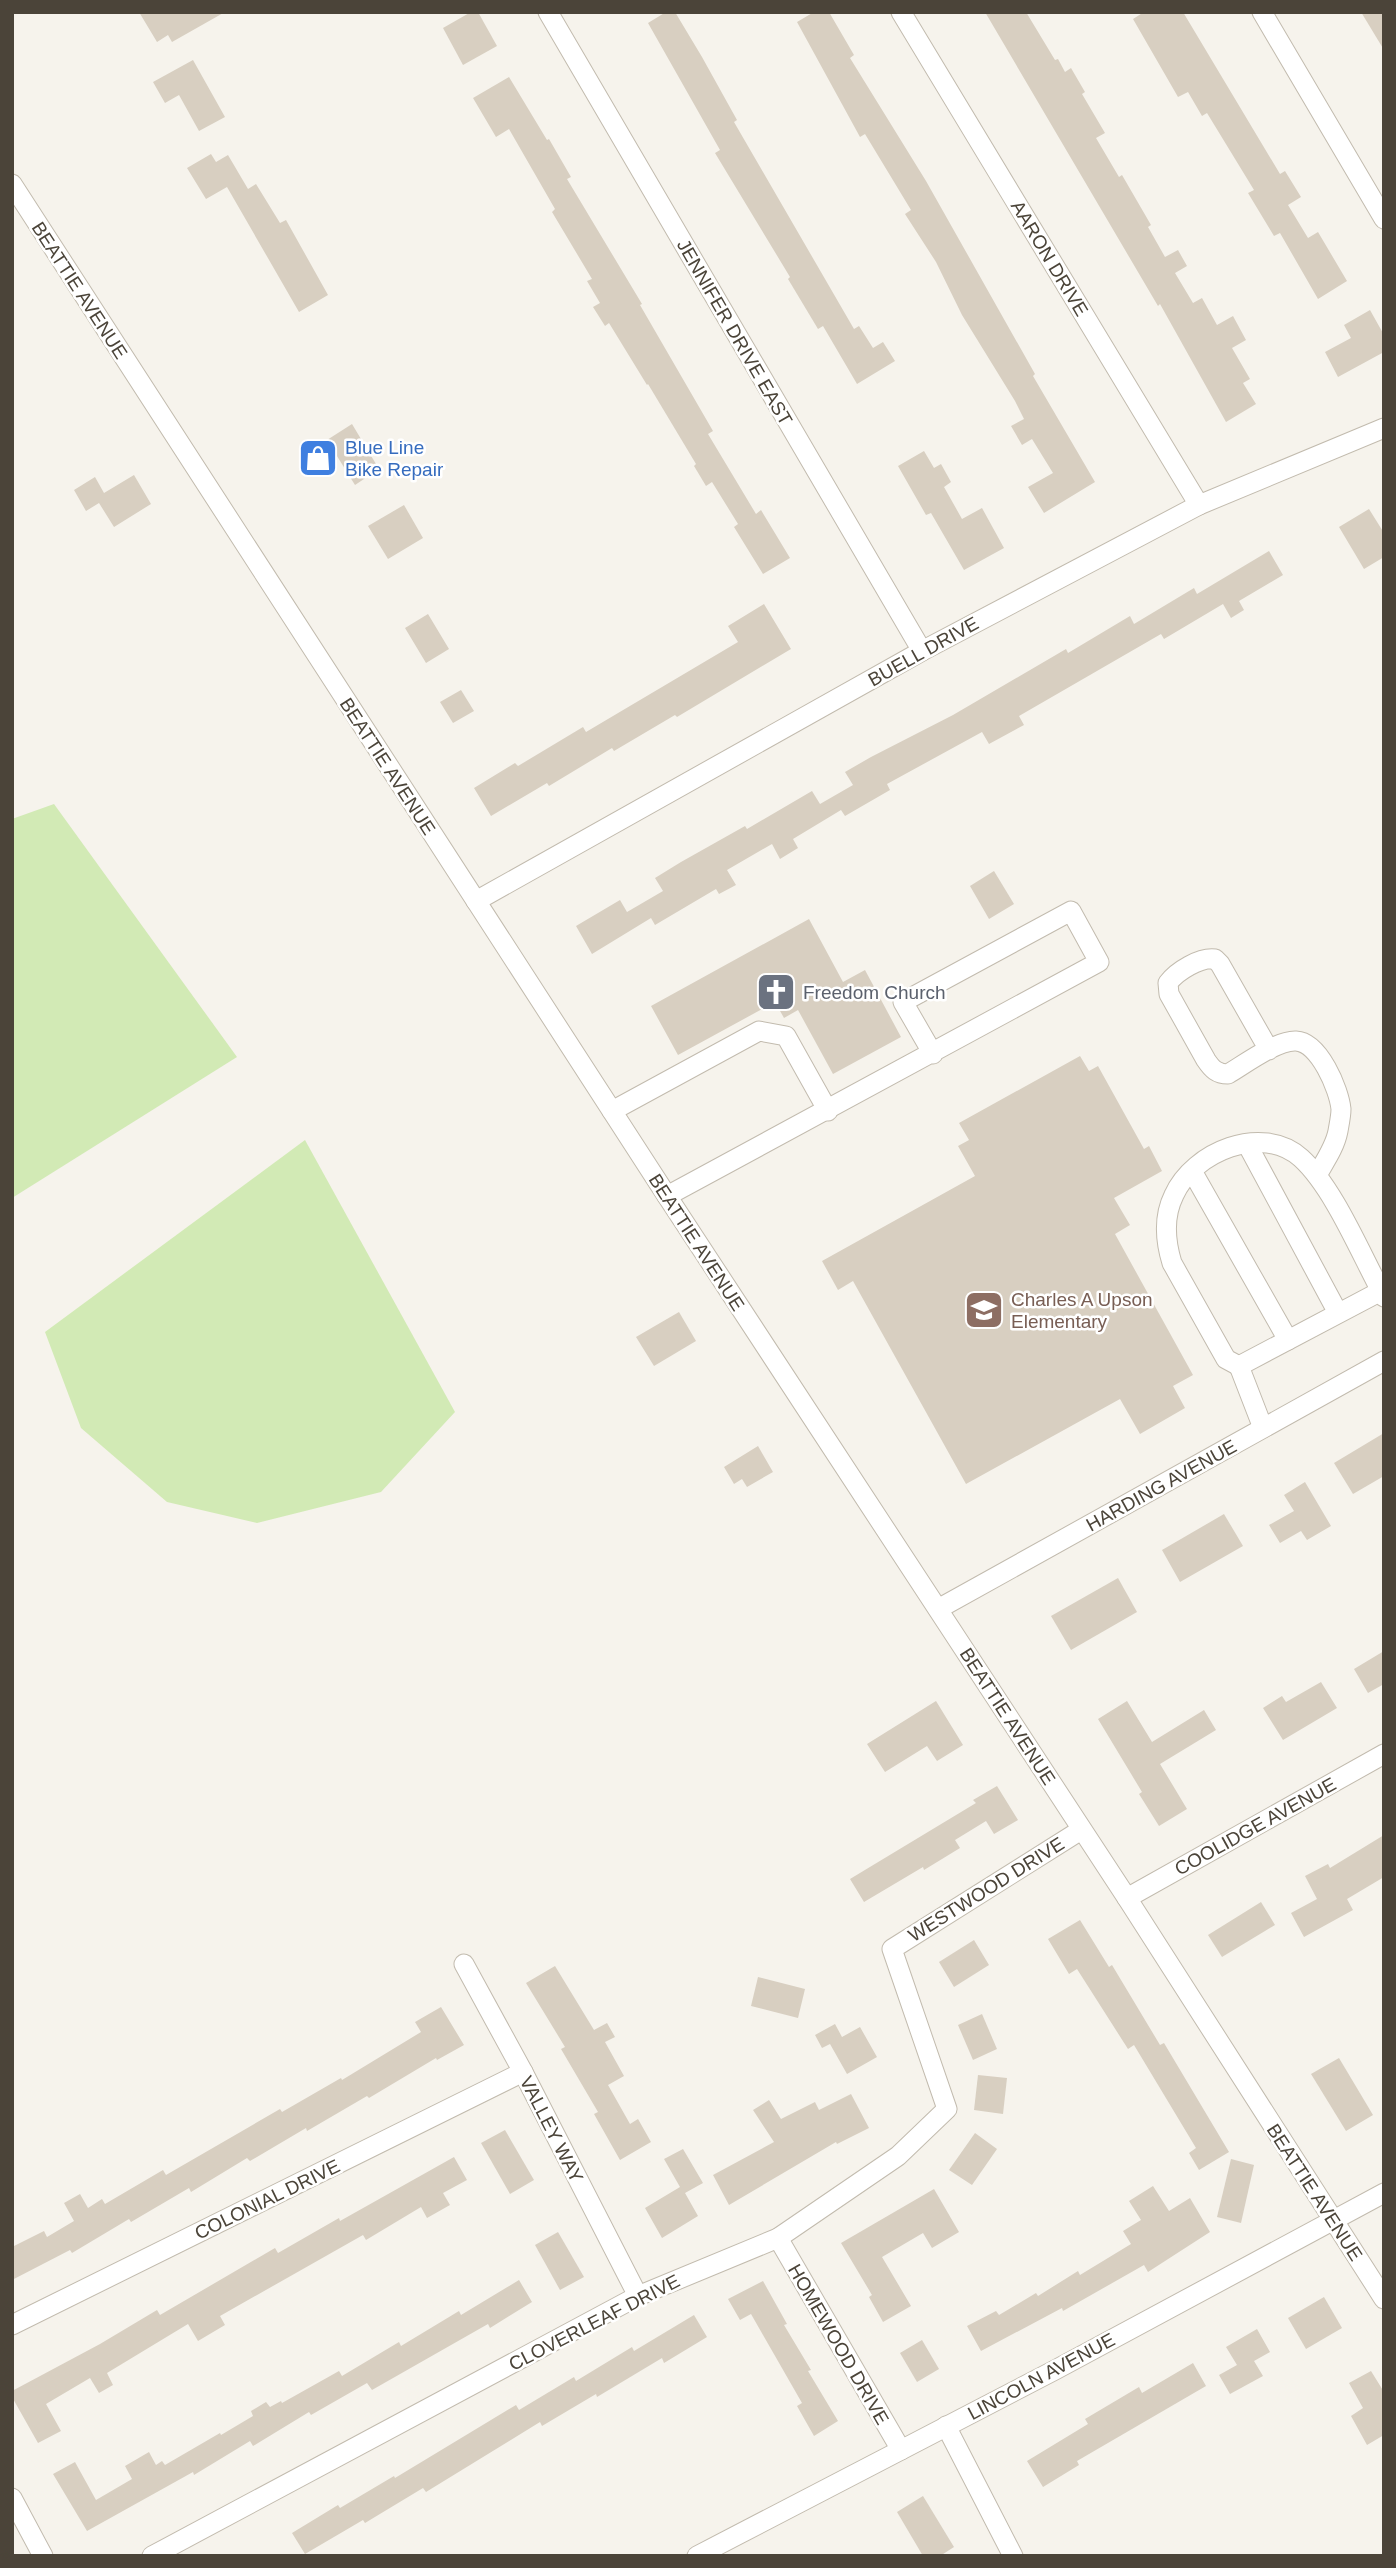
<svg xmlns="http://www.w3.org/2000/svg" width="1396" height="2568" font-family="Arial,sans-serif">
<rect width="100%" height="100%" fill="#f6f3ec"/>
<g fill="#d2eab5">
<path d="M54,804L237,1057L12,1198V819Z"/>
<path d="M305,1140L455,1412L381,1492L257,1523L167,1502L81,1428L45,1332Z"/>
</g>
<g fill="#d8cfc1">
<path d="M139,12H225L172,42L168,35L157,42Z"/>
<path d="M471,12H478L497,46L463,65L443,28Z"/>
<path d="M666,12H675L702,57L737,120L734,122L854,329L859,326L873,348L883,342L895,361L857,384L823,326L818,329L788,279L790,277L715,153L720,150L648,23Z"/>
<path d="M814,12H829L854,55L850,58L926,181L1035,374L1033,376L1095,482L1044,513L1028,487L1053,473L1032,439L1022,445L1011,426L1024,419L1015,401L962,315L936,262L905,214L911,210L865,134L860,137L797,22Z"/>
<path d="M985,12H1026L1055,60L1058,59L1065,72L1071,68L1085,92L1082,94L1105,133L1096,138L1119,177L1122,175L1151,225L1148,227L1165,257L1178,250L1187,266L1175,273L1193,303L1202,298L1217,325L1233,316L1246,340L1232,348L1250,379L1243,383L1256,404L1226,422L1160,304L1158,306Z"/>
<path d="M1144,12H1183L1280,174L1285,171L1301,197L1288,205L1308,238L1318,232L1347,281L1318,299L1280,233L1274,236L1248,193L1254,190L1207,113L1202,116L1188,92L1178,97L1133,19Z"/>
<path d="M1361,12H1384V50Z"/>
<path d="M193,60L225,117L199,131L179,95L165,103L153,82Z"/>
<path d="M509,77L547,140L549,139L571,177L567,179L642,304L640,305L713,431L708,434L756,514L761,510L790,558L763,574L734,527L738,524L712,482L706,486L694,466L696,464L648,384L647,385L609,323L605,326L593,307L600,303L587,281L592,279L552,212L555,209L509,129L496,137L473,98Z"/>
<path d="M211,154L216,162L228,155L248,189L256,184L280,223L286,220L328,295L299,312L227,187L206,199L187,168Z"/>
<path d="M1370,310L1384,335V352L1338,377L1325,352L1351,338L1344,325Z"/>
<path d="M352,424L379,469L355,485L327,440Z"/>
<path d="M924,451L934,468L941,464L951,482L944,487L962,519L982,508L1004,548L964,570L931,513L926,515L898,466Z"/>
<path d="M134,475L151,504L114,527L99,503L86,511L74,490L95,477L104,493Z"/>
<path d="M404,505L423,538L388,559L368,526Z"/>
<path d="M1369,509L1384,533V557L1364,569L1339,527Z"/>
<path d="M1269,551L1283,575L1239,601L1244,610L1231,618L1223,604L1164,639L1161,634L1019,716L1024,725L989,744L982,732L887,784L890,790L845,816L841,810L793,839L798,848L780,859L772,844L727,870L736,885L719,894L716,889L655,925L651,918L592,954L576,926L620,900L627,912L663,891L655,878L681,862L745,826L747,829L812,791L820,804L853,785L845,772L871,757L953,715L1066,649L1068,653L1130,616L1134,624L1194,588L1197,594Z"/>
<path d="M764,604L791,649L677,717L675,715L614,751L612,748L549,786L547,783L491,816L474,788L515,763L518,766L583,727L586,732L738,642L728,626Z"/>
<path d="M428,614L449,649L426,663L405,628Z"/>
<path d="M461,690L474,711L453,723L440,702Z"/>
<path d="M994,871L1014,904L989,919L970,886Z"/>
<path d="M809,919L843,982L865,970L901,1037L833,1074L798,1010L784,1018L775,1002L678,1055L651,1006Z"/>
<path d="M1080,1056L1089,1071L1098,1066L1144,1149L1149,1146L1162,1171L1114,1198L1130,1225L1115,1234L1193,1375L1173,1386L1185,1408L1140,1434L1120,1399L966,1484L853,1281L838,1290L822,1261L975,1176L958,1146L969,1140L959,1123Z"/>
<path d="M679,1312L696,1341L654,1366L636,1337Z"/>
<path d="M1384,1433V1476L1353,1494L1334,1463Z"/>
<path d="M758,1446L773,1472L747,1487L742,1479L734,1484L724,1467Z"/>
<path d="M1305,1482L1331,1526L1307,1540L1301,1531L1280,1543L1269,1525L1294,1511L1284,1495Z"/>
<path d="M1224,1514L1243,1546L1180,1582L1162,1550Z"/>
<path d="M1118,1578L1137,1612L1071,1650L1051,1616Z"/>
<path d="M1384,1651V1684L1368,1693L1354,1669Z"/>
<path d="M1321,1682L1337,1708L1283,1740L1263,1708L1282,1696L1286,1702Z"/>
<path d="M936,1701L963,1745L937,1761L927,1746L885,1772L867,1744Z"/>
<path d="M1127,1701L1152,1742L1204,1710L1216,1730L1160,1764L1187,1809L1159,1826L1139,1794L1142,1792L1098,1719Z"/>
<path d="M997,1786L1018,1820L994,1834L986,1821L955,1840L960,1848L924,1870L923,1867L864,1902L850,1879L976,1803L973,1800Z"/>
<path d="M1384,1835V1877L1347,1899L1353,1910L1304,1937L1291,1913L1317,1899L1305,1876L1328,1864L1330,1868Z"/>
<path d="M1261,1902L1275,1925L1222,1957L1208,1935Z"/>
<path d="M1080,1920L1109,1967L1112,1965L1160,2045L1164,2043L1229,2152L1199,2170L1189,2153L1196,2148L1134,2045L1128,2049L1077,1969L1069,1974L1048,1939Z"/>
<path d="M974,1940L989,1965L954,1987L939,1962Z"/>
<path d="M555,1966L594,2030L607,2023L615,2037L605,2042L624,2076L608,2085L630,2124L638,2119L651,2142L620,2160L594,2114L598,2112L561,2049L565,2047L526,1983Z"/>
<path d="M758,1977L805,1989L798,2018L751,2006Z"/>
<path d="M441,2007L464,2045L437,2060L436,2058L369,2098L367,2096L307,2131L306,2128L250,2161L247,2158L191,2192L189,2188L131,2222L129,2219L72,2253L70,2250L12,2280V2247L44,2231L47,2237L74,2221L64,2203L80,2194L88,2208L102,2199L105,2204L163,2170L166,2175L280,2109L282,2112L341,2078L342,2080L421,2032L415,2022Z"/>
<path d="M982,2014L997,2049L973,2060L958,2025Z"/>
<path d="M835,2024L842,2037L860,2027L877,2057L847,2074L830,2044L822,2048L815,2035Z"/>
<path d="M1339,2058L1373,2115L1346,2131L1311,2074Z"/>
<path d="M978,2075L1007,2078L1003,2114L974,2110Z"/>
<path d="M851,2094L869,2128L837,2144L836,2142L729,2205L713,2175L774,2142L753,2110L769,2100L781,2119L815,2102L819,2110Z"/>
<path d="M505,2130L534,2180L510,2194L481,2143Z"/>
<path d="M975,2133L997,2149L972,2185L949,2170Z"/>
<path d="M683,2149L703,2183L685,2193L698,2216L662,2238L645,2208L680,2187L664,2159Z"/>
<path d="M454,2157L467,2180L443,2193L450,2205L427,2218L421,2207L366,2240L363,2235L220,2316L225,2325L198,2341L188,2324L107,2373L113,2385L99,2393L90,2378L46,2404L61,2431L38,2443L12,2397V2391L100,2344L157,2310L160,2315L275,2248L278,2253L339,2218L340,2221Z"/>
<path d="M1231,2159L1254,2165L1241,2223L1217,2217Z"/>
<path d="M1153,2186L1169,2211L1190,2198L1210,2232L1148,2272L1144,2265L1063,2311L1062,2308L981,2351L967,2326L996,2311L999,2315L1036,2293L1038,2296L1078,2271L1080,2275L1131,2244L1123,2231L1141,2220L1129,2201Z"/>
<path d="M934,2189L959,2232L932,2248L923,2233L882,2257L911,2306L883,2322L869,2297L872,2295L841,2243Z"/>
<path d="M558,2232L584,2277L560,2290L535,2245Z"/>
<path d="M519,2280L532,2302L490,2328L488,2324L372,2390L367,2383L311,2415L309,2412L253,2446L250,2441L194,2475L193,2472L87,2531L53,2474L75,2462L96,2500L132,2479L125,2466L149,2452L156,2465L162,2461L165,2465L220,2433L221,2435L253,2416L251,2411L266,2402L270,2407L281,2401L282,2403L339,2371L342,2376L399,2342L401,2346L459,2311L461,2315Z"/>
<path d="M763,2281L787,2324L784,2325L811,2370L808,2371L838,2421L814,2436L797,2406L802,2403L751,2314L740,2320L728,2299Z"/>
<path d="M1324,2297L1342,2328L1306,2349L1288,2318Z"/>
<path d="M694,2315L707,2337L664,2363L662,2358L597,2397L596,2394L542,2426L540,2422L426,2492L423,2488L365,2523L363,2520L305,2554L292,2533L338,2505L340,2508L394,2476L395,2478L516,2405L519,2410L574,2377L576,2381L632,2347L634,2351Z"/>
<path d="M1257,2329L1270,2352L1254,2361L1263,2376L1230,2394L1219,2375L1237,2365L1226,2347Z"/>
<path d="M922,2340L939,2369L917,2382L900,2353Z"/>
<path d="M1193,2363L1206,2386L1077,2461L1079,2465L1043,2487L1027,2461L1088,2424L1085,2419L1139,2387L1142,2393Z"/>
<path d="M1371,2371L1384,2392V2435L1367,2445L1351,2416L1363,2408L1349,2383Z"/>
<path d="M923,2496L954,2547L940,2556H923L897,2512Z"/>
</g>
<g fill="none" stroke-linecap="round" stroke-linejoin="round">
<g stroke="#c2bbae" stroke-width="21">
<g id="minor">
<path d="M548,12L922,651"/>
<path d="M901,12L1199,505"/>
<path d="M1262,12L1384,219"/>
<path d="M12,184L667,1196L1127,1898L1384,2299"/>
<path d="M476,901L922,651L1199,505L1384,428"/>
<path d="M1269,1050L1220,964L1215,959C1200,957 1177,971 1168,983L1169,994L1206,1060C1212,1069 1217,1074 1228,1074C1245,1064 1277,1040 1296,1041C1319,1042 1339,1089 1341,1109C1341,1116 1339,1125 1338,1131C1335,1147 1325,1161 1317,1175"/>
<path d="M612,1111L759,1031L786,1036L828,1111"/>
<path d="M1247,1144L1338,1313"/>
<path d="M1192,1171L1288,1340"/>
<path d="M667,1196C812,1119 956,1041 1099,962L1071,911L903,1002L933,1054"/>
<path d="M1239,1366L1226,1359L1172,1263C1165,1240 1163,1217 1174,1195C1193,1152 1262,1123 1301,1158C1333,1187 1360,1252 1381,1291"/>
<path d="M1263,1428L1239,1366L1381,1291L1384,1297"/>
<path d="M938,1609L1384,1361"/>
<path d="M1127,1898L1384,1754"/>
<path d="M464,1964L523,2072L638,2296"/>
<path d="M778,2238L901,2450"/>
<path d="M12,2325L523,2072"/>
<path d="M946,2426L1013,2556"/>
<path d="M12,2498L43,2556"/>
<path d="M152,2556L638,2296L778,2238L898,2156L947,2109L892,1949L1081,1830"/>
<path d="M697,2556L1055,2370L1384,2193"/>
</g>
</g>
<use href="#minor" stroke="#fff" stroke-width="19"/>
</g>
<defs>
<g id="shop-square" transform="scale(2.0125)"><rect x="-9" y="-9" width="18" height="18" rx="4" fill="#3f7fe0" stroke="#fff"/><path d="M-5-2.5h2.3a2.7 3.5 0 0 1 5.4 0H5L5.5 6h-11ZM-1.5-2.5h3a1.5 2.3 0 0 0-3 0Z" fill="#fff"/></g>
<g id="church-square" transform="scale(2.0125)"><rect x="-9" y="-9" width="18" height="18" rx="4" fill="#6b7280" stroke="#fff"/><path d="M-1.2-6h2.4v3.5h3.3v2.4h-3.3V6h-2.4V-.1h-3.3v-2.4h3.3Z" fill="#fff"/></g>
<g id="school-square" transform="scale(2.0125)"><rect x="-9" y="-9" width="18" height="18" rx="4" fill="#8d6e63" stroke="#fff"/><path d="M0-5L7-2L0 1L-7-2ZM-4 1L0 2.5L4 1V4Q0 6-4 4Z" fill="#fff"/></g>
</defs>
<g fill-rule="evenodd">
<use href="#shop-square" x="318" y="458"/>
<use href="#church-square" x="776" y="992"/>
<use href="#school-square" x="984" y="1310"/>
</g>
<g text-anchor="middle" stroke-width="5" stroke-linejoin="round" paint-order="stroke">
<g font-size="19" fill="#4b4439" stroke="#fff">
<text transform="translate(1050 258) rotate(59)" y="7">AARON DRIVE</text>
<text transform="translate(80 290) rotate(57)" y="7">BEATTIE AVENUE</text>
<text transform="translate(735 332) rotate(60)" y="7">JENNIFER DRIVE EAST</text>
<text transform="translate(923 651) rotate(-29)" y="7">BUELL DRIVE</text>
<text transform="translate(388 766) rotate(57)" y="7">BEATTIE AVENUE</text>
<text transform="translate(697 1242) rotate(57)" y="7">BEATTIE AVENUE</text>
<text transform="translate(1161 1485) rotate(-29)" y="7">HARDING AVENUE</text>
<text transform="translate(1008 1716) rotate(57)" y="7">BEATTIE AVENUE</text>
<text transform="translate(1255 1826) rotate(-29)" y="7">COOLIDGE AVENUE</text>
<text transform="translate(986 1889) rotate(-32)" y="7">WESTWOOD DRIVE</text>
<text transform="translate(552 2129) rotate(63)" y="7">VALLEY WAY</text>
<text transform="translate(1315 2192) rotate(57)" y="7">BEATTIE AVENUE</text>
<text transform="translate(267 2199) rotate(-26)" y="7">COLONIAL DRIVE</text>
<text transform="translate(594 2322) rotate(-27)" y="7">CLOVERLEAF DRIVE</text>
<text transform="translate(839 2344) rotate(60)" y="7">HOMEWOOD DRIVE</text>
<text transform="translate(1041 2376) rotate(-28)" y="7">LINCOLN AVENUE</text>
</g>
<g font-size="19" fill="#366cbe" stroke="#fff" text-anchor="start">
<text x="345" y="454">Blue Line<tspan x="345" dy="22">Bike Repair</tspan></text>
</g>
<g font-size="19" fill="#5b616d" stroke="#fff" text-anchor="start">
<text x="803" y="999">Freedom Church</text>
</g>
<g font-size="19" fill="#785e54" stroke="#fff" text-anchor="start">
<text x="1011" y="1306">Charles A Upson<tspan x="1011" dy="22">Elementary</tspan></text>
</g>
</g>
<rect width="1396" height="2568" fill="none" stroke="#4b4439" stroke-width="28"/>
</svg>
